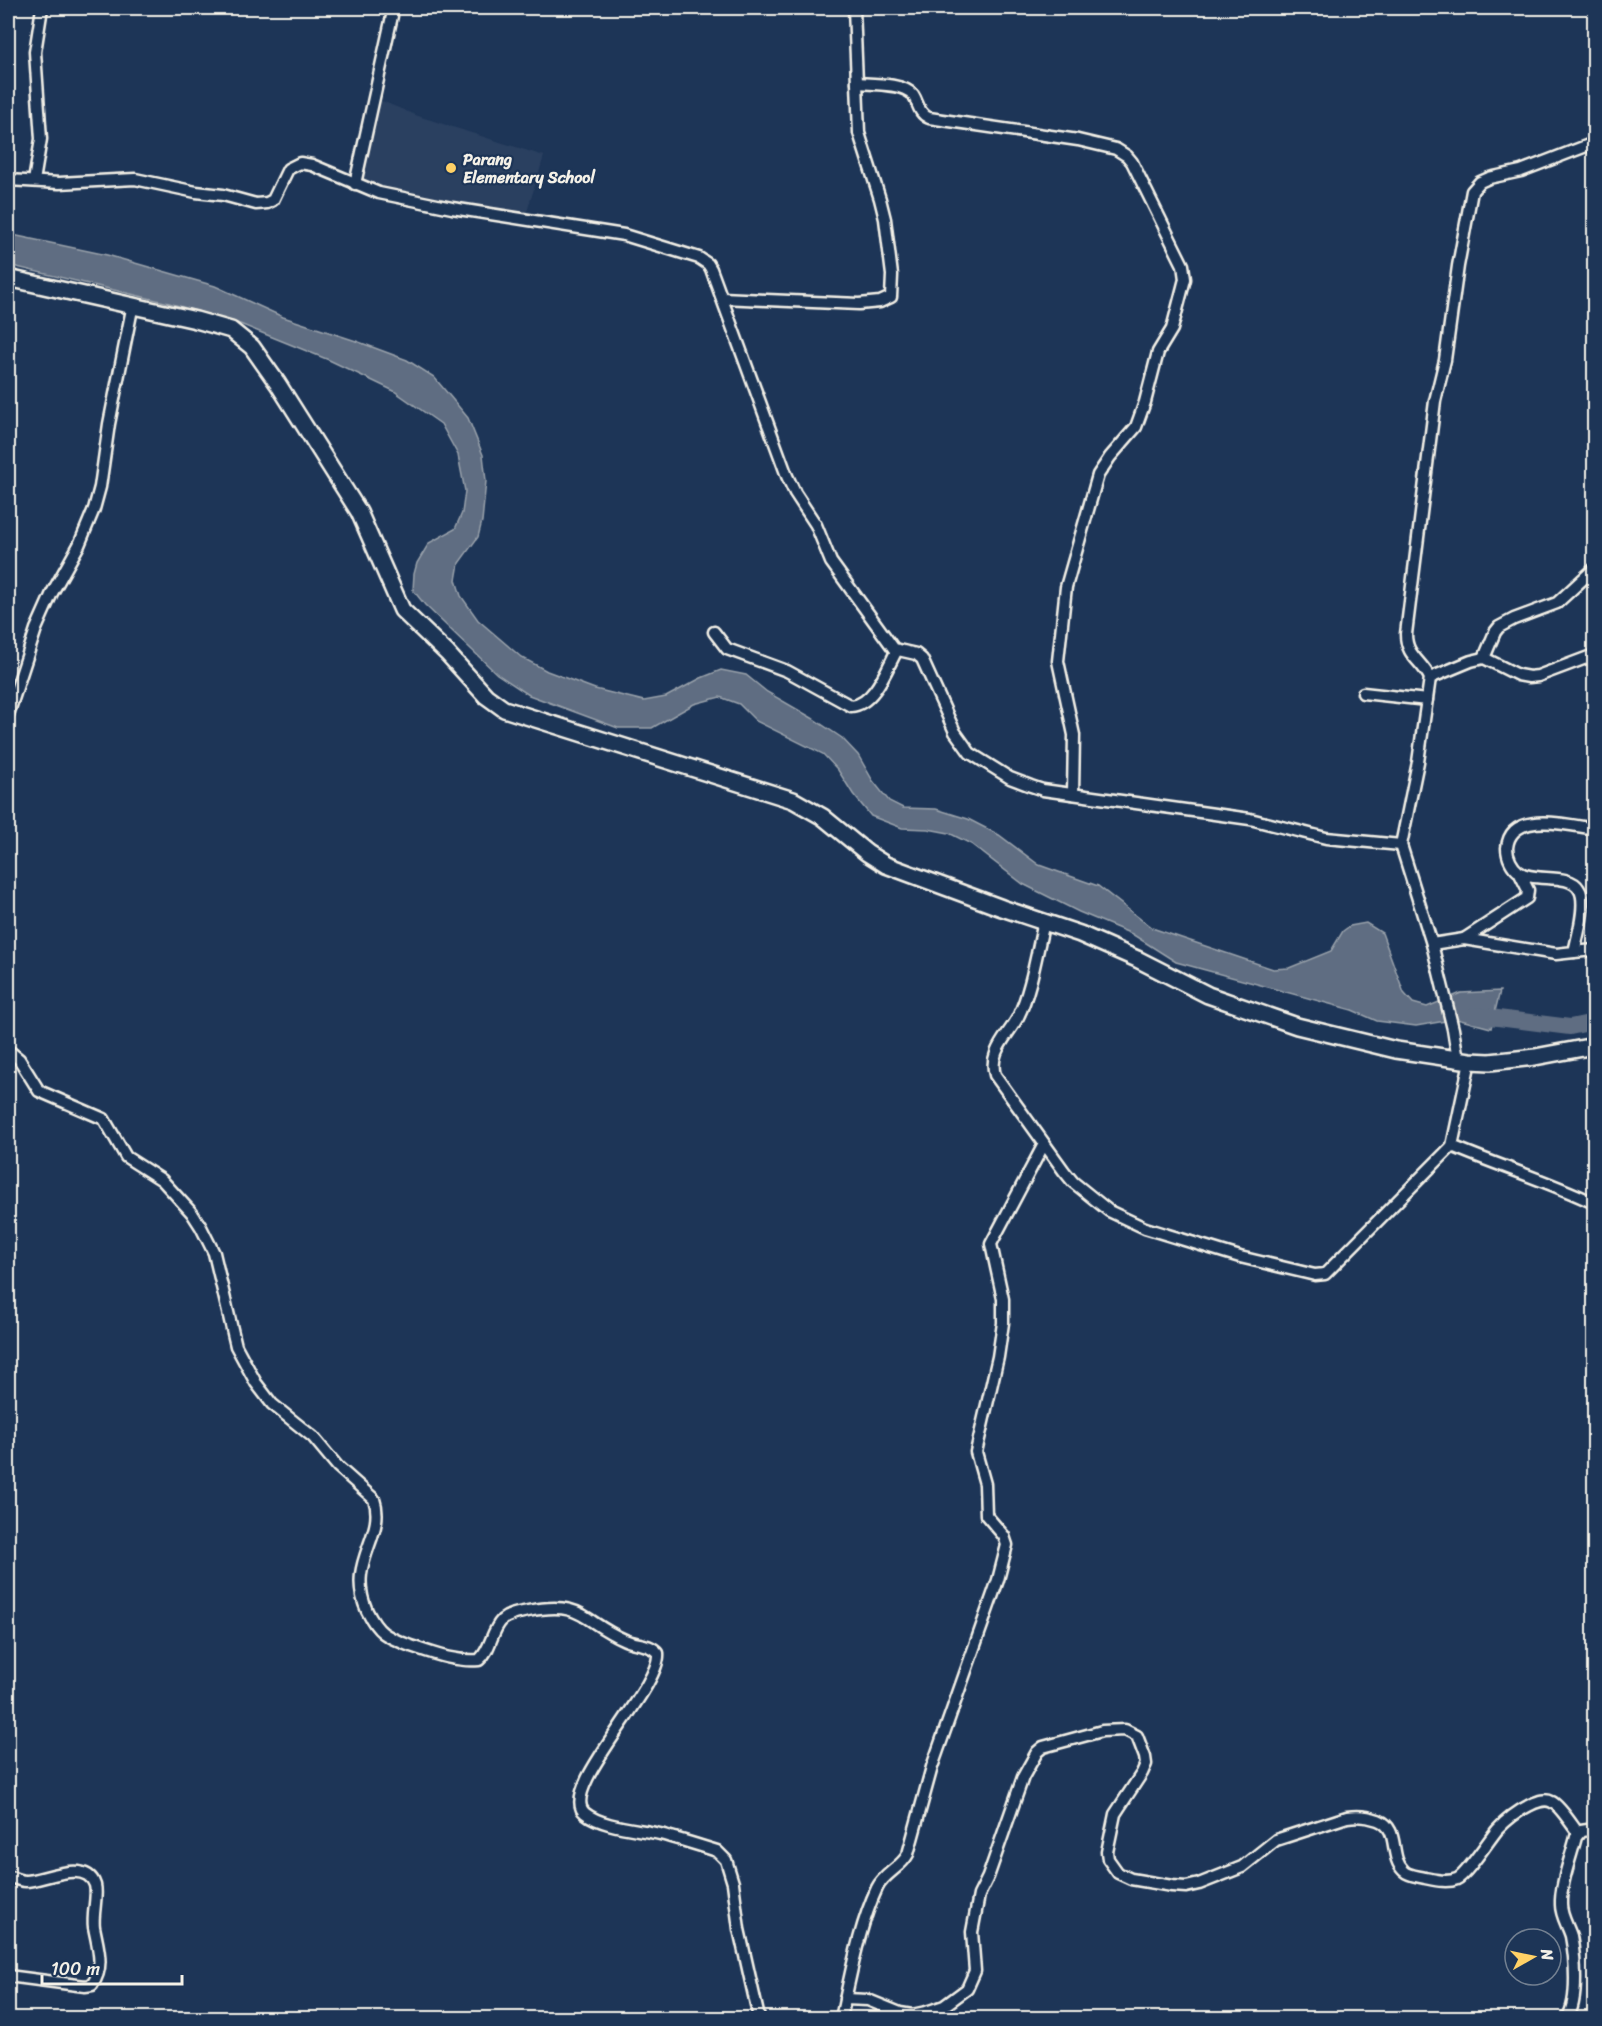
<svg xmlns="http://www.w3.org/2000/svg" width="1602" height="2026" font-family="Sriracha,sans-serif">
<rect width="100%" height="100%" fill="#1d3557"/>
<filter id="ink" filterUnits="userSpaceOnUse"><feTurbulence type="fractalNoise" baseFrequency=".0167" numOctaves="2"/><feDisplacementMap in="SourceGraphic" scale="12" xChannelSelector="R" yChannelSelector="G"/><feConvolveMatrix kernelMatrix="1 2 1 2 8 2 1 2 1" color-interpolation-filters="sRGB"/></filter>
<g filter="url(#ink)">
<path fill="#2a4060" d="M377,99L418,116L544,156L526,215L492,212L373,187L360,181Z"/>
<path fill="#5e6d82" stroke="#9aa2ab" stroke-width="1.5" d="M8,234L107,255L215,286L283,317L356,341L407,360L434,377L468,418L483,455L486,481L482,521L478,537L459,563L456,580L461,596L478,620L521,657L547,671L595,689L644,701L666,697L701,678L721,670L746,675L767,692L812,718L842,738L858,755L873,781L889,801L903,808L936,809L968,819L999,835L1039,865L1098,886L1152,928L1273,969L1289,968L1331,951L1343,931L1350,926L1366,923L1382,933L1404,993L1413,1003L1427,1007L1461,993L1500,991L1491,1028L1457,1019L1416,1026L1377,1021L1352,1010L1176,962L1132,934L1079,912L1023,884L971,844L949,833L928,829L902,828L871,816L853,794L838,770L823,754L756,721L739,704L720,697L694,704L652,728H618L529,695L497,674L425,605L413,590L414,574L417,563L429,543L455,529L462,513L465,491L458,455L441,424L394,391L329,360L240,324L169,303L8,265Z"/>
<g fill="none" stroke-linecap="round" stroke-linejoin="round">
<path stroke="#5e6d82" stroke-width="16" d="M1474,1015L1570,1027L1594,1022"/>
<g stroke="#f4f1e8" stroke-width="15">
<g id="minor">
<path d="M857,83C871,84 904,83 913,95C919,104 918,113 929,118L1078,140L1116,149L1127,156L1132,162L1183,265L1185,279L1172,329L1158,352L1145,402L1136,427L1110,457L1098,475L1066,587L1058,661L1074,735L1073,794"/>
<path d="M8,180L59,183L135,179L196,192L223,195L256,204L267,203L273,200L288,169L300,163L312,165L379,193L452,208L624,235L699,258L708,264L711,269L787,476L795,493L816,525L831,562L894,649L916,654L922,659L955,732L970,753L1010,778L1031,786L1043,790L1250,819L1326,838L1401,845"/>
<path d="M34,181L41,139L35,52L42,8"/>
<path d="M355,184L392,16"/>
<path d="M722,298L859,304L880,302L891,297L892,275L885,219L880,199L859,133L854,8"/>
<path d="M714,632L727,649L787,671L851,706C874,705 887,668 897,650"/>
<path d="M1484,658L1495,632L1499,627L1514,619L1557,603L1594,569"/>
<path d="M1430,678L1471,661L1484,658L1518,675L1529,677L1538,676L1594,655"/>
<path d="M1363,693L1427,700"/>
<path d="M8,715L36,629L52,593L79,545L94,509L100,487L109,424L133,304"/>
<path d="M1044,922C1037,951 1031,991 1018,1017C1008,1036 988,1052 995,1075L1064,1171L1073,1182L1109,1211L1145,1228L1240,1257L1315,1275L1325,1274L1452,1146L1470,1061"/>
<path d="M1464,939L1527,898L1528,890L1520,874"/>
<path d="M1432,944L1464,939L1556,954L1574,952C1577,938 1588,902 1579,889C1569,872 1533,883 1519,872C1512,867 1507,857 1507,848C1510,809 1570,825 1594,829"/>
<path d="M1574,952L1594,950"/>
<path d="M8,1050L19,1059L39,1091L104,1119L126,1157L162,1180L192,1213L201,1227L214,1253L236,1346L256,1383L272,1404L313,1437L338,1467L374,1499C387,1536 345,1562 367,1611C378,1633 385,1636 408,1645C432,1653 454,1662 479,1660C491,1650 491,1631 502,1620C509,1614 519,1613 528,1611C584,1600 581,1621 625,1640C636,1645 650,1643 658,1653C662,1687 557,1790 585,1813C602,1827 638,1829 660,1834C679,1839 698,1845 717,1851L726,1860L733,1883L739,1929L759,2018"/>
<path d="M1458,1060L1453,1029L1432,944L1401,845L1418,762L1430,678C1421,660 1406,656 1406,634L1435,401L1445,360L1458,266L1472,191L1480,182L1489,178L1521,171L1594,143"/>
<path d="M1452,1146C1499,1166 1548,1181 1594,1203"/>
<path d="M8,1876C13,1878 20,1881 26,1881C42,1881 86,1858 95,1885C98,1896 92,1914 94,1927C98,1948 105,1967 92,1985L85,1986L8,1976"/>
<path d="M845,1999L868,2000L900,2013L912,2015L926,2012L944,2006L967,1989L975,1971L972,1932L979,1895L988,1877L1023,1777L1037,1752L1043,1747L1102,1731L1125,1730L1137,1736L1145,1757L1146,1764L1142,1773L1115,1814L1107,1852L1108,1859L1118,1873L1131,1879L1172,1886L1186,1887L1199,1884L1242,1867L1276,1840L1347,1817C1359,1815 1367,1816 1378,1820C1401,1829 1388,1856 1404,1871C1409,1876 1418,1876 1425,1878C1435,1880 1447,1883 1457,1879C1466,1875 1489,1840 1497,1830C1506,1820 1518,1811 1530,1805C1537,1802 1545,1798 1552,1802C1560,1806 1572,1825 1578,1833"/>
<path d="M841,2018C851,1975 858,1929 877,1888C884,1873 901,1868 908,1854L932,1767L998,1580L1007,1545L1004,1536L986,1515L985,1484L976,1452L998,1357L1003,1323V1299L991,1244L1044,1144"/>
<path d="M1567,2018C1579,2001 1575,1957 1571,1936C1568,1926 1561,1916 1561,1905C1560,1885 1571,1857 1576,1837L1581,1831L1594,1829"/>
</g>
</g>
<g stroke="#f4f1e8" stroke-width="20">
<path id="secondary" d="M8,278L196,320L231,330L252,347L278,384L359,512L402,610L447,653L486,696L504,709L793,800L823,817L867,853L886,865L1002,908L1080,934L1137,959L1208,995L1297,1026L1396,1050L1470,1061L1490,1062L1535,1057L1594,1046"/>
</g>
<use href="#minor" stroke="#1d3557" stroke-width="10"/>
<use href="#secondary" stroke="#1d3557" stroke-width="15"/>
</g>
</g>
<circle fill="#ffd166" stroke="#1d3557" stroke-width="2" cx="451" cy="168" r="6"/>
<g text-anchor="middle" stroke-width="4.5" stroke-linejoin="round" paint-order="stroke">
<g font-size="16" font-weight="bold" fill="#f4f1e8" stroke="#1d3557" text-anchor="start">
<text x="463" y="165">Parang<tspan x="463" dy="18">Elementary School</tspan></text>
</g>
</g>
<rect width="1602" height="2026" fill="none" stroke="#1d3557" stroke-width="30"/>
<rect x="15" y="15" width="1572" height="1996" fill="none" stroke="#f4f1e8" stroke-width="2" filter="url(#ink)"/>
<g transform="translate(1533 1957) rotate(81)"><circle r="28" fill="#1d3557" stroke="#738091" stroke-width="1.5"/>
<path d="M0-4.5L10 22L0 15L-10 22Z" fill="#ffd166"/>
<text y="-9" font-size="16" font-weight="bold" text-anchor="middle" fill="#f4f1e8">N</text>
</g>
<path d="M42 1975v9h140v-9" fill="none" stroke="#f4f1e8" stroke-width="3"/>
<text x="51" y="1975" font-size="18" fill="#f4f1e8" stroke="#1d3557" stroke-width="4.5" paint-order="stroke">100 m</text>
</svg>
